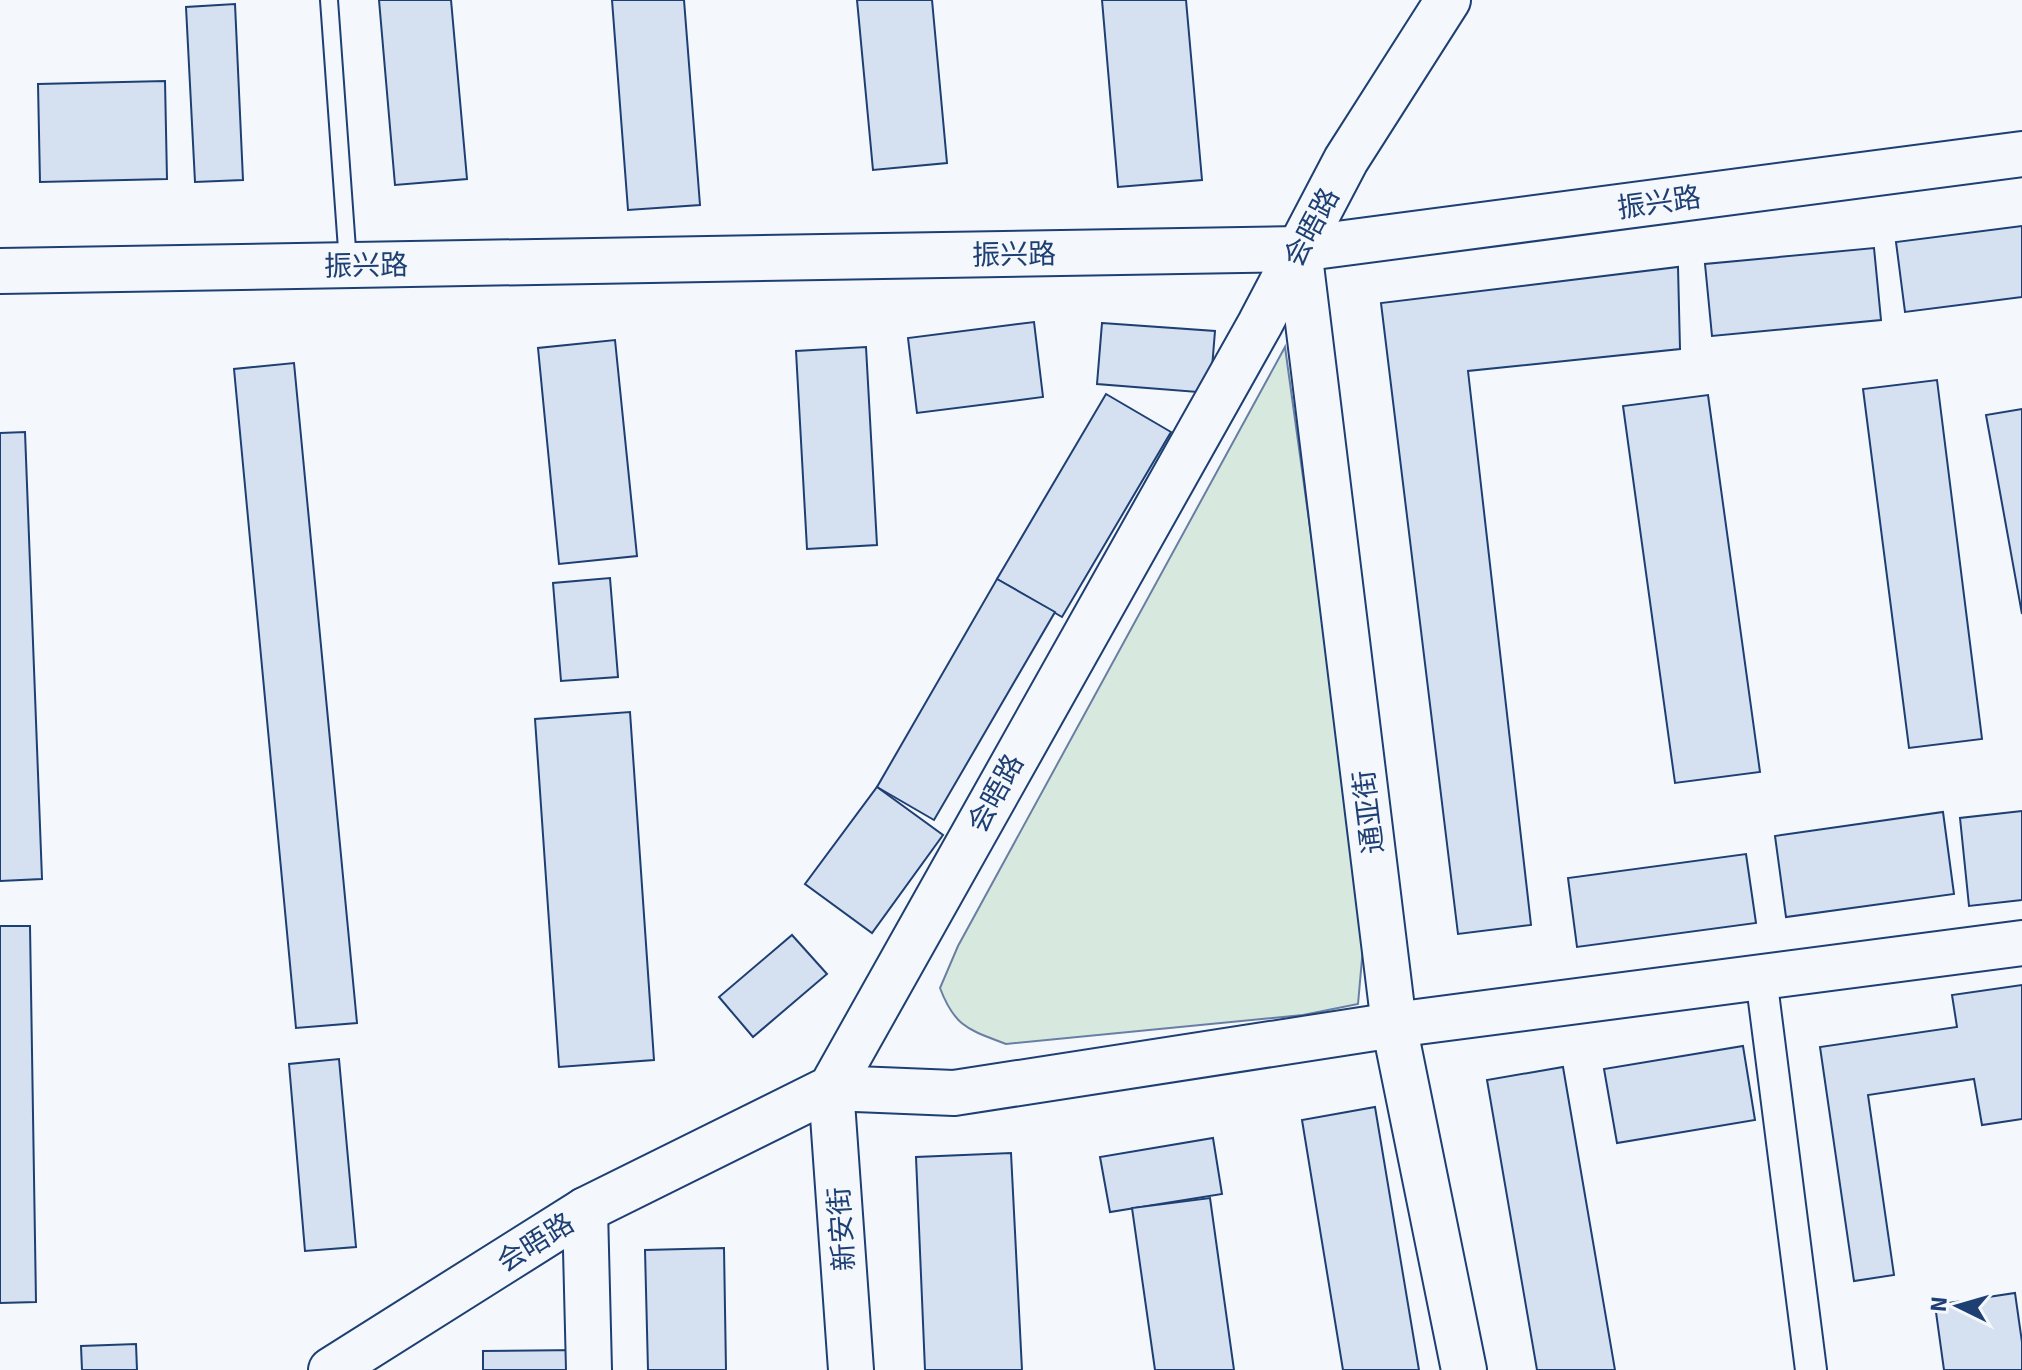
<svg xmlns="http://www.w3.org/2000/svg" width="2022" height="1370" font-family="Signika,'Noto Sans SC',sans-serif">
<rect width="100%" height="100%" fill="#f4f7fb"/>
<path fill="#d7e8df" stroke="#687fa3" stroke-width="2" d="M1285,347L1365,925L1358,1004L1303,1015L1006,1044C970,1030 955,1028 940,988L958,946Z"/>
<g fill="#d5e0f0" stroke="#1d3f73" stroke-width="2">
<path d="M379,0H451L467,179L395,185Z"/>
<path d="M612,0H684L700,205L628,210Z"/>
<path d="M857,0H932L947,163L873,170Z"/>
<path d="M1102,0H1186L1202,180L1118,187Z"/>
<path d="M235,4L243,180L195,182L186,7Z"/>
<path d="M165,81L167,179L40,182L38,84Z"/>
<path d="M2022,226V297L1905,312L1896,242Z"/>
<path d="M1874,248L1881,320L1712,336L1705,264Z"/>
<path d="M1678,267L1680,349L1468,371L1531,925L1458,934L1381,303Z"/>
<path d="M1034,322L1043,397L917,413L908,338Z"/>
<path d="M1102,323L1215,331L1210,393L1097,384Z"/>
<path d="M615,340L637,556L559,564L538,348Z"/>
<path d="M866,347L877,545L807,549L796,351Z"/>
<path d="M294,363L357,1023L296,1028L234,369Z"/>
<path d="M1937,380L1982,739L1909,748L1863,389Z"/>
<path d="M1106,394L1171,432L1062,617L997,579Z"/>
<path d="M1708,395L1760,772L1675,783L1623,406Z"/>
<path d="M2022,409V614L1986,415Z"/>
<path d="M25,432L42,879L0,881V433Z"/>
<path d="M610,578L618,677L561,681L553,583Z"/>
<path d="M997,579L1055,612L934,820L877,787Z"/>
<path d="M630,712L654,1060L559,1067L535,719Z"/>
<path d="M877,787L943,835L872,933L805,884Z"/>
<path d="M2022,811V900L1969,906L1960,818Z"/>
<path d="M1943,812L1954,894L1786,917L1775,836Z"/>
<path d="M1746,854L1756,923L1577,947L1568,878Z"/>
<path d="M0,926H30L36,1302L0,1303Z"/>
<path d="M792,935L827,974L753,1037L719,997Z"/>
<path d="M2022,985V1119L1982,1125L1974,1079L1868,1095L1894,1275L1854,1281L1820,1047L1957,1027L1952,995Z"/>
<path d="M1743,1046L1755,1120L1617,1143L1604,1069Z"/>
<path d="M339,1059L356,1247L305,1251L289,1064Z"/>
<path d="M1563,1067L1615,1370H1537L1487,1080Z"/>
<path d="M1375,1107L1419,1370H1343L1302,1120Z"/>
<path d="M1213,1138L1222,1194L1110,1212L1100,1157Z"/>
<path d="M1011,1153L1022,1370H925L916,1157Z"/>
<path d="M1210,1198L1234,1370H1155L1132,1208Z"/>
<path d="M724,1248L726,1370H648L645,1250Z"/>
<path d="M2015,1293L2022,1342V1370H1944L1935,1305Z"/>
<path d="M136,1344L137,1370H82L81,1346Z"/>
<path d="M580,1350V1370H483V1351Z"/>
</g>
<g fill="none" stroke-linecap="round" stroke-linejoin="round">
<g stroke="#1d3f73" stroke-width="20">
<path id="lane" d="M329,0L348,263"/>
</g>
<g stroke="#1d3f73" stroke-width="34">
<path id="street" d="M1761,977L1811,1370"/>
</g>
<g stroke="#1d3f73" stroke-width="48">
<g id="secondary">
<path d="M1299,249L1394,1025L1464,1370"/>
<path d="M0,271L1299,249L2022,154"/>
<path d="M585,1210L589,1370"/>
<path d="M331,1370L585,1210L831,1088L1260,324L1346,160L1448,0"/>
<path d="M851,1370L831,1088L954,1093L1394,1025L2022,943"/>
</g>
</g>
<use href="#lane" stroke="#f4f7fb" stroke-width="16"/>
<use href="#street" stroke="#f4f7fb" stroke-width="30"/>
<use href="#secondary" stroke="#f4f7fb" stroke-width="44"/>
</g>
<g text-anchor="middle" stroke-width="6" stroke-linejoin="round" paint-order="stroke">
<g font-size="28" fill="#1d3f73" stroke="#f4f7fb">
<text transform="translate(1659 202) rotate(-8)" y="10">振兴路</text>
<text transform="translate(1311 227) rotate(-62)" y="10">会晤路</text>
<text transform="translate(1014 254) rotate(-1)" y="10">振兴路</text>
<text transform="translate(366 265) rotate(-1)" y="10">振兴路</text>
<text transform="translate(995 793) rotate(-61)" y="10">会晤路</text>
<text transform="translate(1368 812) rotate(-97)" y="10">通亚街</text>
<text transform="translate(841 1229) rotate(-94)" y="10">新安街</text>
<text transform="translate(535 1242) rotate(-32)" y="10">会晤路</text>
</g>
</g>
<g transform="translate(1958 1306) rotate(275)" stroke="#f4f7fb" stroke-width="6" paint-order="stroke">
<path d="M0-6L14 30L0 20L-14 30Z" fill="#1d3f73"/>
<text y="-12" font-size="22" font-weight="bold" text-anchor="middle" fill="#1d3f73">N</text>
</g>
</svg>
